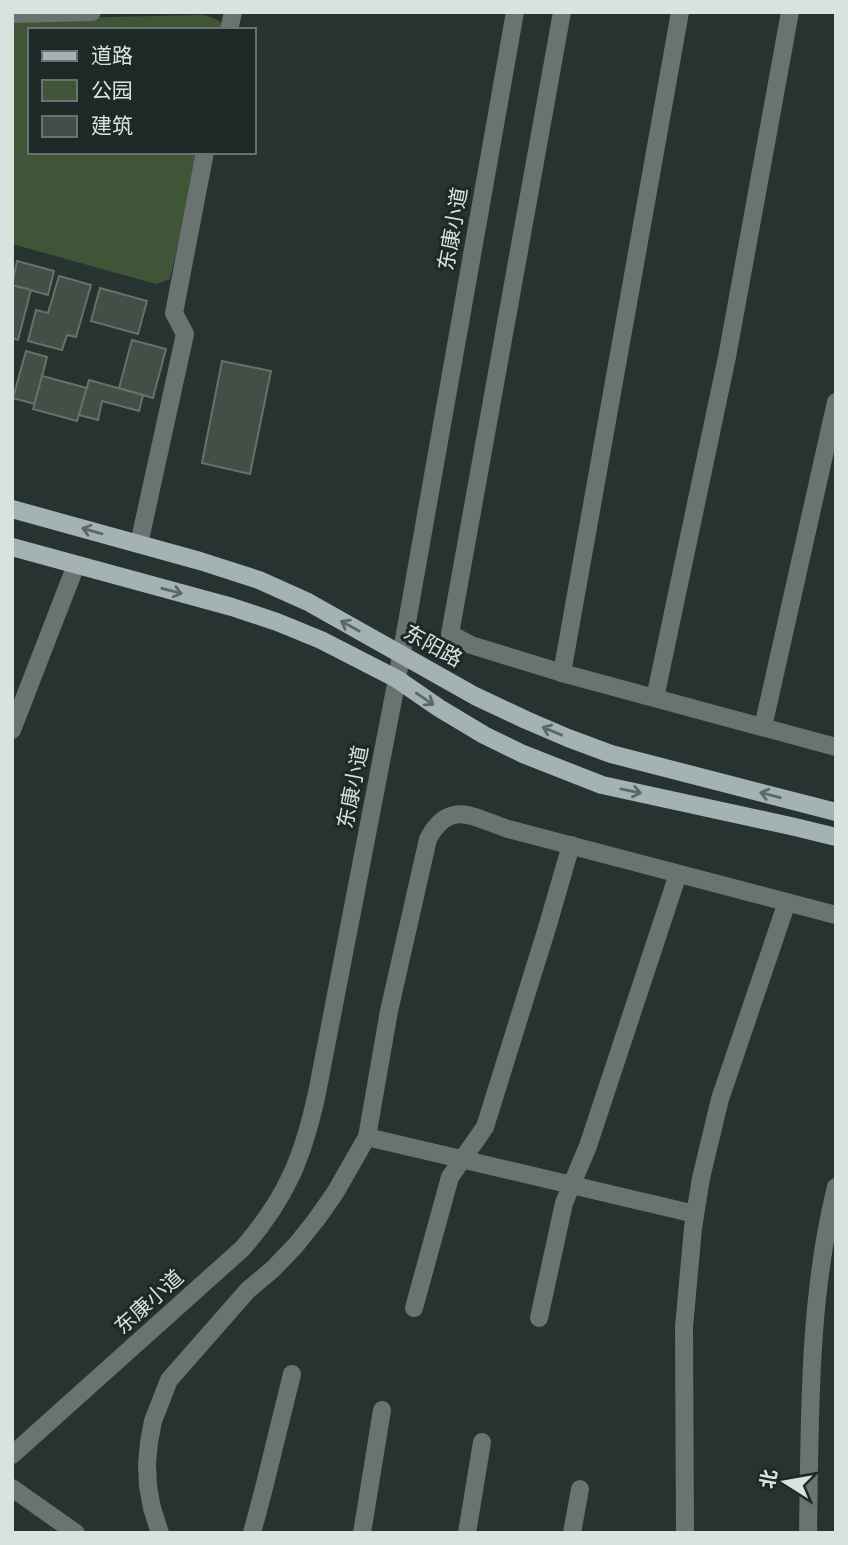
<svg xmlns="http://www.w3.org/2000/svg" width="848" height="1545" font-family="'DejaVu Sans','Noto Sans SC',sans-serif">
<rect width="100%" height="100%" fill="#263331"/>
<path fill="#405437" d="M204,15L216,19L227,27L226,30H30V152H199L170,279L156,284L12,244V19Z"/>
<g fill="#434e47" stroke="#657169" stroke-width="2">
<path d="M17,261L54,271L48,295L12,285Z"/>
<path d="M59,276L91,285L76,337L67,335L62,350L28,341L36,310L48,313Z"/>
<path d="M12,285L31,290L18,340L12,338Z"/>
<path d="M100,288L147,301L138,334L91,321Z"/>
<path d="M132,340L166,349L153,398L119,388Z"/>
<path d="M26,351L47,357L35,404L13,398Z"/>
<path d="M222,361L271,371L250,474L202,463Z"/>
<path d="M42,376L87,388L77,421L33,409Z"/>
<path d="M89,380L143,395L139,411L102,401L98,420L79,415Z"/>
</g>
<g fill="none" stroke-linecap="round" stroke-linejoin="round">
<g stroke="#6b7272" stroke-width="18">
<path d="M562,12L450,634L471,645L562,673L836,747"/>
<path d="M12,14L92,12"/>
<path d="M229,30L233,12"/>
<path d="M139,544L185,334L174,313L205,152"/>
<path d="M562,673L680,12"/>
<path d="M655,698L727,357L790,12"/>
<path d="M763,727L836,402"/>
<path d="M12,730L76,565"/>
<path d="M367,1137L695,1214"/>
<path d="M414,1308L450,1177L485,1127L547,928L571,845"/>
<path d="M539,1318L564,1203L588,1146L678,874"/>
<path d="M12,1455L243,1248C286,1198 303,1158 317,1093L397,679L515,12"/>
<path d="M12,1488L76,1533"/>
<path d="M160,1533L152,1508L148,1486L147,1464L149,1442L153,1421L169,1380L248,1290L273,1269L296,1245L316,1220L335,1193L367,1137L389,1011L428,839C450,798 474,818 508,829L836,915"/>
<path d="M252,1533L264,1488L292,1374"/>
<path d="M362,1533L382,1410"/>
<path d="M467,1533L482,1442"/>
<path d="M572,1533L580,1489"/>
<path d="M685,1533L684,1327L693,1228L701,1178L720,1099L787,902"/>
<path d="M808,1533C810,1417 808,1300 836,1187"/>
</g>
<g stroke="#a5b2b4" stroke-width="18">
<path d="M12,509L200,561L259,580L308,602L475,696L526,720L568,738L611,754L836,812"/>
<path d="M12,547L232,607L277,622L321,640L397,679L439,708L484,735L523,754L602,785L795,827L836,837"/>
</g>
</g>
<defs><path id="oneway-shaft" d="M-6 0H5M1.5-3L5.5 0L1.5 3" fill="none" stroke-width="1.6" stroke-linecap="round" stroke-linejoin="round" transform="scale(1.75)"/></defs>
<g stroke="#5a6766">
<use href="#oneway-shaft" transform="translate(92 531) rotate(-164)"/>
<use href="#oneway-shaft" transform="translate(172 591) rotate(15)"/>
<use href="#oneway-shaft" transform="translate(350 626) rotate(-151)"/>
<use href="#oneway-shaft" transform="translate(425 699) rotate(34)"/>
<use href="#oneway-shaft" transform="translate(552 731) rotate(-157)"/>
<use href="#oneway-shaft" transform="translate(631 791) rotate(12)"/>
<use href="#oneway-shaft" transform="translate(770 795) rotate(-165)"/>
</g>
<g text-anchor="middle" stroke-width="6" stroke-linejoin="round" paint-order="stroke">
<g font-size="21" fill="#dae2e0" stroke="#1c2927">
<text transform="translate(453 229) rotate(-80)" y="7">东康小道</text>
<text transform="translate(433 646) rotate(29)" y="7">东阳路</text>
<text transform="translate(353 787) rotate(-79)" y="7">东康小道</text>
<text transform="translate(149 1302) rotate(-42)" y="7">东康小道</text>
</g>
</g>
<rect width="848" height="1545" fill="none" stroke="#dae2e0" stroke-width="28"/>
<rect x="28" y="28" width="228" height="126" fill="#1c2927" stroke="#687371" stroke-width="2"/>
<rect x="42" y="51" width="35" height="10" fill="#a5b2b4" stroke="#687371" stroke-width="2"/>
<text x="91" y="63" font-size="21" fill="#dae2e0">道路</text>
<rect x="42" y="80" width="35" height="21" fill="#405437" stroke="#687371" stroke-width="2"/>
<text x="91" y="98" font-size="21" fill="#dae2e0">公园</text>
<rect x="42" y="116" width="35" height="21" fill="#434e47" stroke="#687371" stroke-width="2"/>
<text x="91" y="133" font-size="21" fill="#dae2e0">建筑</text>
<g transform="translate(785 1482) rotate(281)" stroke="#1c2927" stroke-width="5" paint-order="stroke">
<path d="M0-5L12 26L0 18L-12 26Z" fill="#dae2e0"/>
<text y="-10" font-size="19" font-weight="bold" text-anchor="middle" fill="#dae2e0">北</text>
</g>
</svg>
